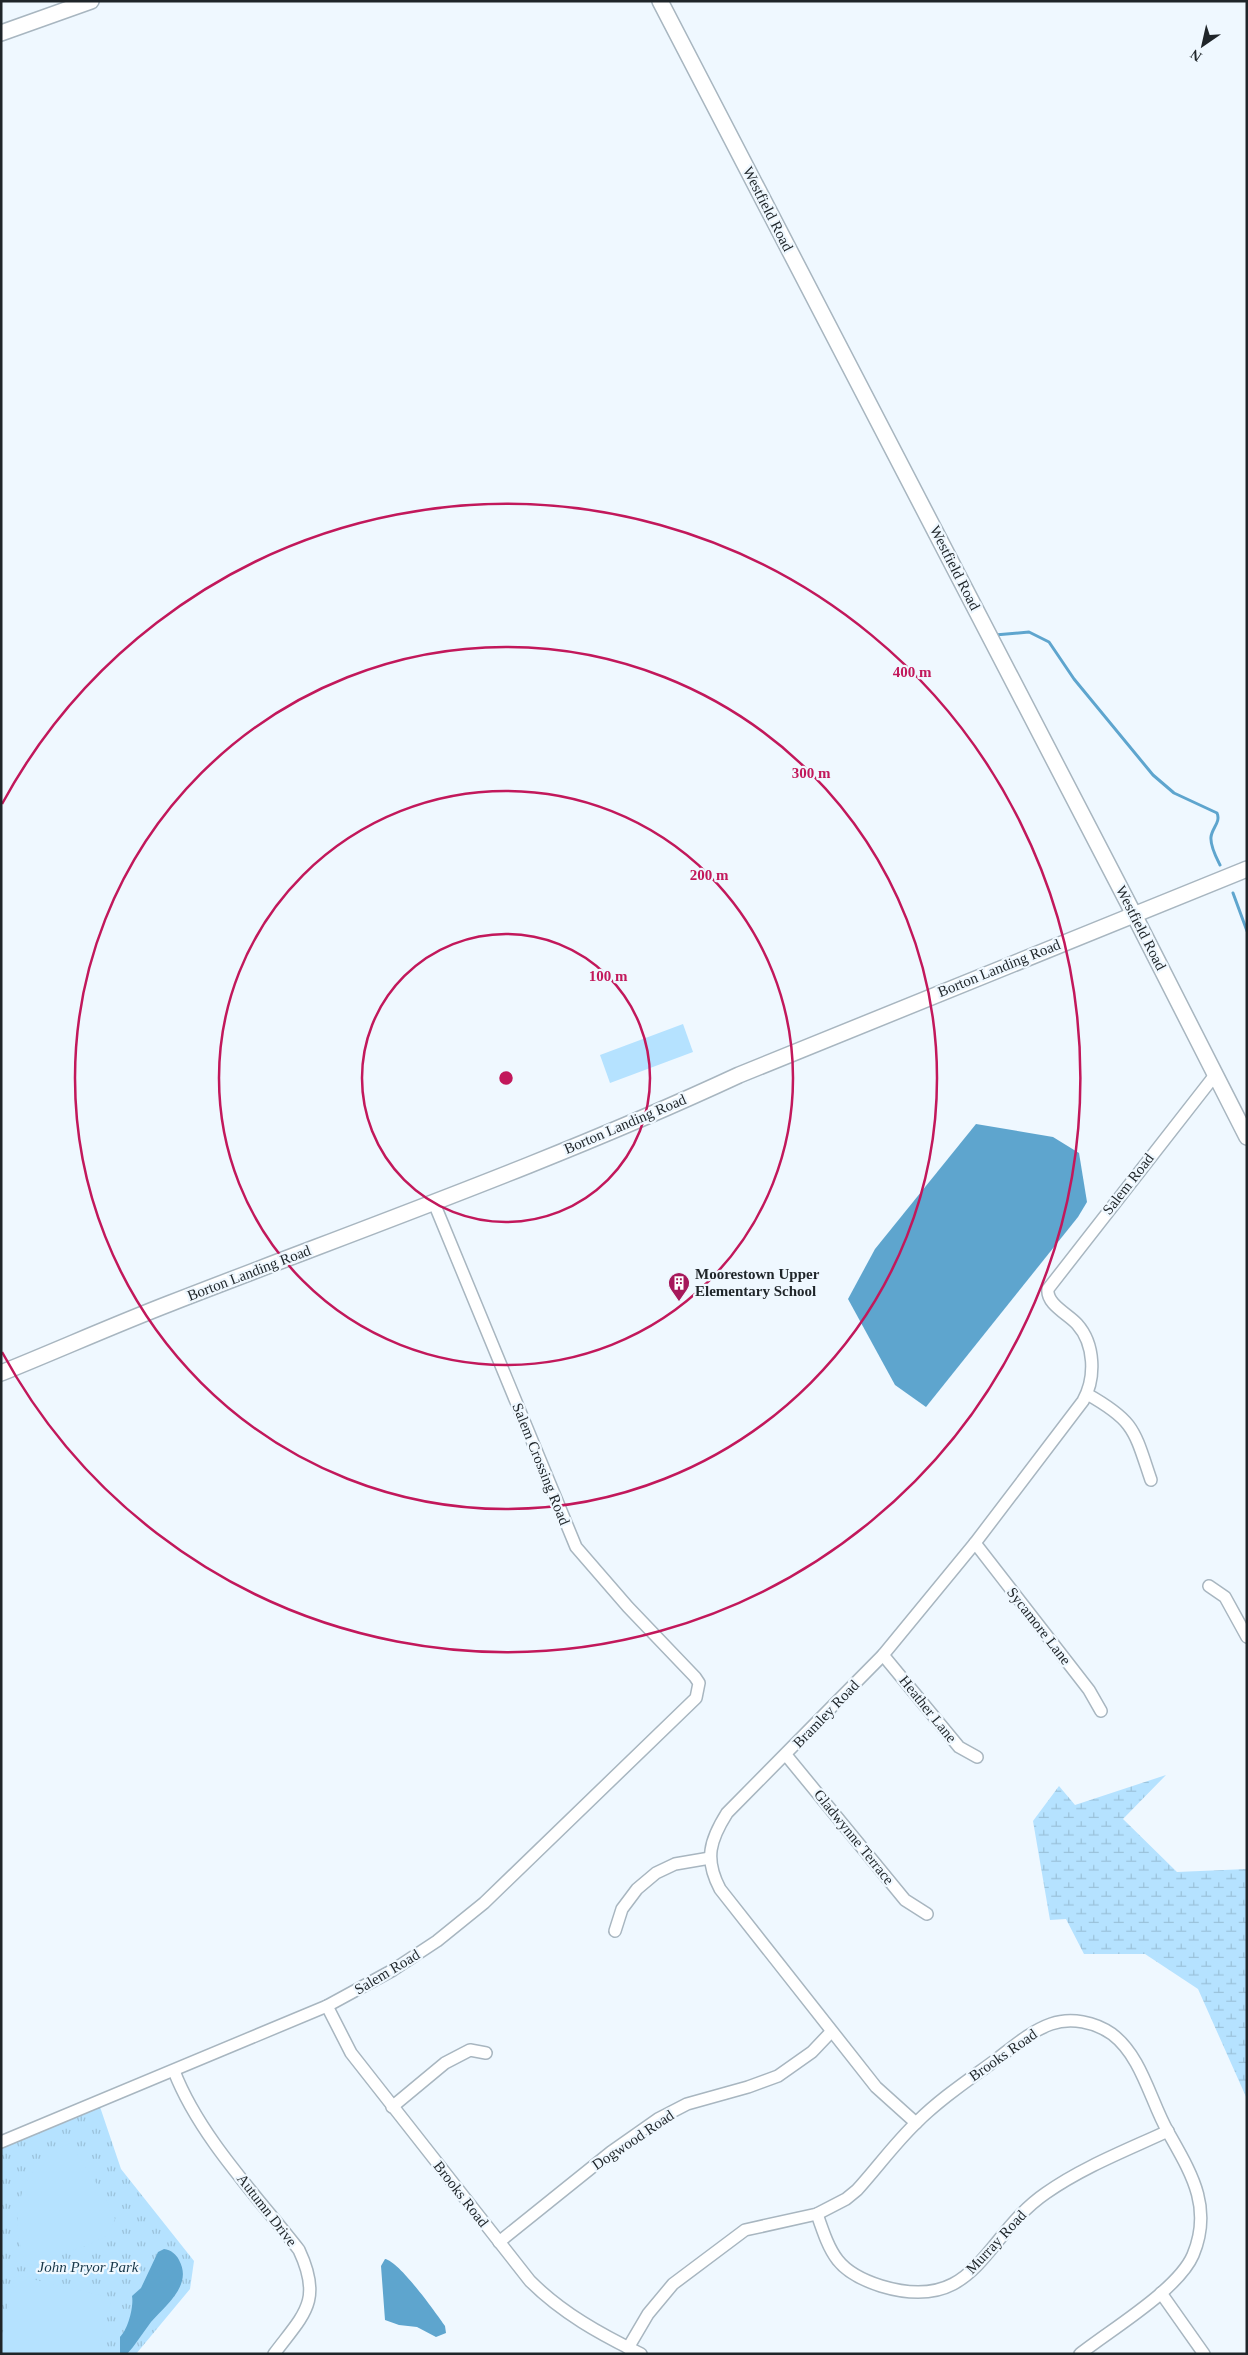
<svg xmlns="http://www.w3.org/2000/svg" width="1248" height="2355" font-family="Georgia,serif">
<defs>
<pattern id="wetland-marsh" width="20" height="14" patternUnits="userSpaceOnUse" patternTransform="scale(1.25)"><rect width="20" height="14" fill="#b5e2ff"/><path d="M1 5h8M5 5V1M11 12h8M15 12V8" fill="none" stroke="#9bc2db"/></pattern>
<pattern id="park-tufts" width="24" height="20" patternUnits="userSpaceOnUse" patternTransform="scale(1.25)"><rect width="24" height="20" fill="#b5e2ff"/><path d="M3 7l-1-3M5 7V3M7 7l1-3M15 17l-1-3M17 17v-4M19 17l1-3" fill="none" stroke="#9bc2db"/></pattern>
</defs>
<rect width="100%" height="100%" fill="#eff8ff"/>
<path fill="url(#wetland-marsh)" d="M1166,1775L1123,1819L1177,1872L1247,1869V2099L1198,1989L1145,1954H1084L1066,1919L1050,1920L1033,1821L1059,1786L1075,1805Z"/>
<path fill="url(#park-tufts)" d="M98,2101L121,2169L194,2261L190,2289L136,2354H1V2140Z"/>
<g fill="#b5e2ff">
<path d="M683,1024L693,1052L610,1083L600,1055Z"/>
<path d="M70,2143L104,2195L115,2219L109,2235L85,2246L27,2266C6,2217 19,2165 70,2143Z"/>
<path d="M15,2275L112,2298L97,2354H1V2341Z"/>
</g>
<g fill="#5ea5ce">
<path d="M976,1124L1053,1137L1079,1153L1087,1202L1078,1217L926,1407L895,1385L848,1299L875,1249Z"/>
<path d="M164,2249C171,2250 176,2254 179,2260C193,2285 166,2305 151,2322C145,2330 139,2339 133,2347L127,2354H120V2337C128,2330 134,2306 132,2296L141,2288L158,2252Z"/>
<path d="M385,2259C399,2261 436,2313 445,2326L446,2333L436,2337L417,2327L399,2325L385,2320L381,2266Z"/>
</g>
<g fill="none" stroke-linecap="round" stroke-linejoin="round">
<g stroke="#5ea5ce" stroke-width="3">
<path d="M995,635L1029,632L1049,642L1074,679L1153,775L1174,793L1217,813C1221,822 1212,828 1211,837C1210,846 1216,857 1220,865"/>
<path d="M1233,893L1247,931"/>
</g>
<g stroke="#a8b6c0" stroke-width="14">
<g id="minor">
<path d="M1087,1394C1135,1421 1134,1430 1151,1480"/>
<path d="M975,1543L1089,1690L1101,1711"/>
<path d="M1209,1586L1225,1597L1247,1637"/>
<path d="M883,1655L959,1747L977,1757"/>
<path d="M786,1755L905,1900L927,1914"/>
<path d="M615,1931L622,1909L637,1889L656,1873L675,1864L710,1858"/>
<path d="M327,2006L351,2053L530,2281C562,2313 600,2334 641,2354"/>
<path d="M174,2071C199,2136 256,2195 299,2250C323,2301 304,2314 274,2354"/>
<path d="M392,2107L445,2063L470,2050L486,2053"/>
<path d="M916,2123L876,2087L720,1889C704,1859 710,1840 727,1813L883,1655L975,1543L1083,1401C1096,1378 1095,1344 1077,1324C1068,1314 1046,1304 1048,1289L1215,1075"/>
<path d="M1,2142L327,2006L393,1970L437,1941L484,1903L696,1698L699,1683L695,1677L628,1607L576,1547L434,1203"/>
<path d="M817,2214C831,2255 837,2272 881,2286C977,2315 983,2236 1046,2193C1083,2167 1127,2150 1168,2131"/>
<path d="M499,2242L611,2152L658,2119L687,2104L748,2087L778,2076L812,2052L831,2032"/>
<path d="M1161,2293L1204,2354"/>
<path d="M628,2348L648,2314L673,2284L745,2230L817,2214L846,2199L857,2190C877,2168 895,2143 917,2122C941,2098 970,2079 997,2059C1014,2046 1031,2031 1051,2024C1071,2017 1095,2022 1112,2034C1142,2057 1150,2100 1168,2132C1191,2173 1213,2207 1193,2255C1178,2290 1110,2330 1080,2354"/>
</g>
</g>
<g stroke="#a8b6c0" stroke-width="18">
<g id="tertiary">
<path d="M660,1L1127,901L1247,1137"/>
<path d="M1,33L91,1"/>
<path d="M1,1373C58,1350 114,1325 171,1303C361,1229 554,1161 739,1075L1247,869"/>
</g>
</g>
<use href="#minor" stroke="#fff" stroke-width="11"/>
<use href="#tertiary" stroke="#fff" stroke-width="15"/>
</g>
<g fill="none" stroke="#c2185b" stroke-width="2.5">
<circle cx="506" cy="1078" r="144"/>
<circle cx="506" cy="1078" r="287"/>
<circle cx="506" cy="1078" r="431"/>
<path d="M2 804A574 574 0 1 1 2 1352"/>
</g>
<defs>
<g id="building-pin" transform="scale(1.125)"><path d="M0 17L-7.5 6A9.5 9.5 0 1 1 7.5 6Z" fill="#a6185b" stroke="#eff8ff"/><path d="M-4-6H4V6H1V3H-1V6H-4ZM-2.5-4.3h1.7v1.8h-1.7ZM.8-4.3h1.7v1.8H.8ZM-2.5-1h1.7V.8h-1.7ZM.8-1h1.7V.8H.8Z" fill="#fff"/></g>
</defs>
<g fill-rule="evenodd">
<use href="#building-pin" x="679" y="1283"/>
</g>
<g text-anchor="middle" stroke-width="4.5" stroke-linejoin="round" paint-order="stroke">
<g font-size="15" fill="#1f2529" stroke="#eff8ff">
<text transform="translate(768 209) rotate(63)" y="5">Westfield Road</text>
<text transform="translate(955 568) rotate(63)" y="5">Westfield Road</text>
<text transform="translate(1141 928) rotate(63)" y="5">Westfield Road</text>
<text transform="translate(999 968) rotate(-22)" y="5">Borton Landing Road</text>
<text transform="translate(625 1124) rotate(-23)" y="5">Borton Landing Road</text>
<text transform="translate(1128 1184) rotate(-52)" y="5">Salem Road</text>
<text transform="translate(249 1273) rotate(-21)" y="5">Borton Landing Road</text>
<text transform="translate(541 1464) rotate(68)" y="5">Salem Crossing Road</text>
<text transform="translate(1039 1626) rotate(52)" y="5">Sycamore Lane</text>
<text transform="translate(928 1709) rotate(51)" y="5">Heather Lane</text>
<text transform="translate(826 1714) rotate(-46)" y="5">Bramley Road</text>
<text transform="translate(854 1837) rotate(51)" y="5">Gladwynne Terrace</text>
<text transform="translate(387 1972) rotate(-31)" y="5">Salem Road</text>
<text transform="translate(1003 2055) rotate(-35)" y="5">Brooks Road</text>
<text transform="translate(633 2140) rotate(-34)" y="5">Dogwood Road</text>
<text transform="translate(461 2194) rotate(52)" y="5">Brooks Road</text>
<text transform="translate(267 2210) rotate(52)" y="5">Autumn Drive</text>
<text transform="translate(996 2242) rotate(-47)" y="5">Murray Road</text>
</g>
<g font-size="15" font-weight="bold" fill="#1f2529" stroke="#eff8ff" text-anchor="start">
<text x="695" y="1279">Moorestown Upper<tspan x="695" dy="17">Elementary School</tspan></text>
</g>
<g font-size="15" font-style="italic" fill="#173749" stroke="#eff8ff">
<text x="88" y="2272">John Pryor Park</text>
</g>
</g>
<circle cx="506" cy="1078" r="8" fill="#c2185b" stroke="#eff8ff" stroke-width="2.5"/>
<g font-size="15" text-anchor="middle" font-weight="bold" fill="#c2185b" stroke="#eff8ff" stroke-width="4.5" stroke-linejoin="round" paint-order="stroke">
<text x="912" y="677">400 m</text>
<text x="811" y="778">300 m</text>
<text x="709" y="880">200 m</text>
<text x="608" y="981">100 m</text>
</g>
<rect width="1248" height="2355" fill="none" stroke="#1f2529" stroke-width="5"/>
<g transform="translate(1203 45) rotate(214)" stroke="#eff8ff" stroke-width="4" paint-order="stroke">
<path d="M0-4L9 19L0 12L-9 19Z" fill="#1f2529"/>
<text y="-8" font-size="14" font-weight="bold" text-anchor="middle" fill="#1f2529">N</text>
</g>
</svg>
